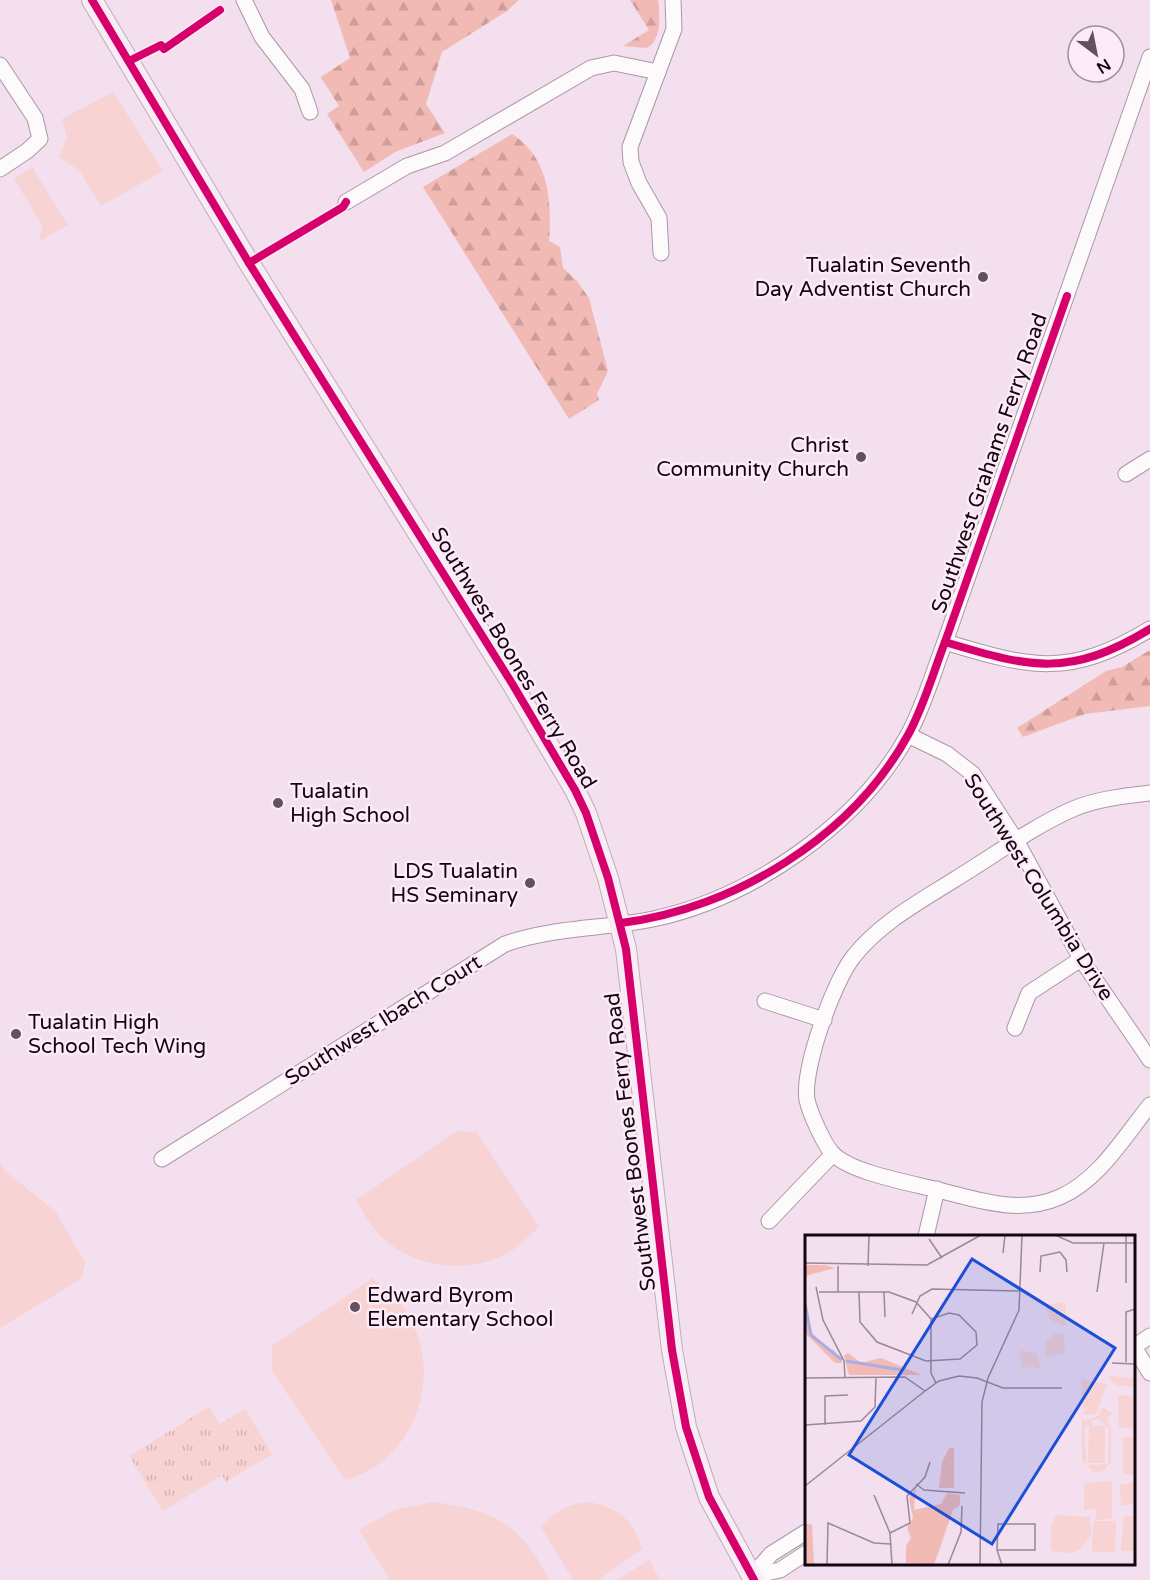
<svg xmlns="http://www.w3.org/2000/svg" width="1150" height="1580" font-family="'Varela Round',sans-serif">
<defs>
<pattern id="forest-firs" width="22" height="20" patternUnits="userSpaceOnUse" patternTransform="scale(1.5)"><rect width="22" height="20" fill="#f2bab5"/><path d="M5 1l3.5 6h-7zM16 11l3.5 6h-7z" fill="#cf9e9b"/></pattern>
<pattern id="park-tufts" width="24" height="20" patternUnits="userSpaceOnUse" patternTransform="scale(1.5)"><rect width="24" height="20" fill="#f7d3d3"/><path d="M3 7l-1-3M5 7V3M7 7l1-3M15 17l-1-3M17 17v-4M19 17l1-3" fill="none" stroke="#d3b4b4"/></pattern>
</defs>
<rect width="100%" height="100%" fill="#f3dfee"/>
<g fill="#f7d3d3">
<path d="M113,92L163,171L101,206L79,170L59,157L67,138L62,119Z"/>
<path d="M32,167L68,225L39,241L43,226L14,179Z"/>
<path d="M457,1131L477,1132L539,1227C530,1235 521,1245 511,1251C469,1277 408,1268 376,1231C368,1222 362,1210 356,1200Z"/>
<path d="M0,1163L5,1171L56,1212L85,1263L81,1279L0,1328Z"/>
<path d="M373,1278C381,1286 393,1294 400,1303C439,1352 429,1426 379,1464C370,1471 357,1475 346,1481L272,1371V1346Z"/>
<path d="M433,1502C493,1510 522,1524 549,1580H390L359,1530L394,1510Z"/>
<path d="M590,1502C619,1508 634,1521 642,1549L598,1580H573L541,1527C556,1510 568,1504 590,1502Z"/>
<path d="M649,1560L660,1580H617Z"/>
</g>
<g fill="url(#forest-firs)">
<path d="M331,0H519L507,11L442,52L426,104L445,133L395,152L364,172L327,114L339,106L321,77L350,58Z"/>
<path d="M630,0H658C660,15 662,40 647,48L623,46L649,30Z"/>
<path d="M512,134C549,158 552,200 549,241L560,247L563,268L577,281L589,298L608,371L597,394L599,400L569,419L423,187Z"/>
<path d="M1150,650V706L1085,714L1023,737L1017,728L1106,671L1122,667Z"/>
</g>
<path fill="url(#park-tufts)" d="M209,1407L220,1424L245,1409L272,1454L226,1482L222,1475L163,1511L129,1456Z"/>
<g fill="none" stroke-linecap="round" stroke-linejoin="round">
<g stroke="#a998a5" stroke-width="17">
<g id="minor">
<path d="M244,0L262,37L302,89L310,112"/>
<path d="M0,65L35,118L40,139L27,151L0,169"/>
<path d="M346,202L407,166L445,153L591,68L614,63L658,72"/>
<path d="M661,253L659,218L639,183L631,162L630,147L674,29L673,0"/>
<path d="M1126,474L1150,459"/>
<path d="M945,642L1150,57"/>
<path d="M908,735L947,754L973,774L1017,842L1081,959L1150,1060"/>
<path d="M1150,793C1124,796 1097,799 1073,809C1032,827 995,855 957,878C921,901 881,922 854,956C834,980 802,1069 807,1100C810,1113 824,1145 833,1154C852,1173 911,1183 938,1190C979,1200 1019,1215 1060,1197C1099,1180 1124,1137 1150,1105"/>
<path d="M765,1001L824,1020"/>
<path d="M1015,1028L1029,993L1081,959"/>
<path d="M162,1159L505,944C553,927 604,929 653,919C752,898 859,824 908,735C924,706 933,673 945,642C1031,668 1069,678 1150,629"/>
<path d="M769,1221L833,1154"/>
<path d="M926,1236L937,1189"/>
<path d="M1134,1347L1150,1373"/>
<path d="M1134,1347L1150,1336"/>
<path d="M752,1576L771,1554L806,1532"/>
<path d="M752,1576L780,1570L806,1553"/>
</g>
</g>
<g stroke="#c0acbb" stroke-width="22">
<path id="major" d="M92,0L249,263L513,685L575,790L586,813L608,878L626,949L672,1350L686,1427L709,1497L754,1580"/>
</g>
<use href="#minor" stroke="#fdfafc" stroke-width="15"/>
<use href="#major" stroke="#f6edf5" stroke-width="20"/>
<g stroke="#fdebf8" stroke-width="11">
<g id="cycleway">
<path d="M92,0L249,263L513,685L575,790L586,813L608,878L626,949L672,1350L686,1427L709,1497L754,1580"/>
<path d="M129,61L161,45L164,49L220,10"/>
<path d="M249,263L343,207L346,202"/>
<path d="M945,642L1067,296"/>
<path d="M621,923C734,909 852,837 908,735C924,706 933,673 945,642C1031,668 1069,678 1150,629"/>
</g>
</g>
<use href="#cycleway" stroke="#d6006c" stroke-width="8"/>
</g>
<g fill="#62525e" stroke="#fdebf8" stroke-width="2">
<circle cx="983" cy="277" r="6"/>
<circle cx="861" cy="457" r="6"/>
<circle cx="278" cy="803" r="6"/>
<circle cx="530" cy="883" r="6"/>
<circle cx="16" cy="1034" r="6"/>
<circle cx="355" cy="1307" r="6"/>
</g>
<g text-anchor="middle" stroke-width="5" stroke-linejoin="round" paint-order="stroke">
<g font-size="21" fill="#140611" stroke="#fdebf8" text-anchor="end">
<text x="971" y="272">Tualatin Seventh<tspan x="971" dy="24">Day Adventist Church</tspan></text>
<text x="849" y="452">Christ<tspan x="849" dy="24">Community Church</tspan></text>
<text x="290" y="798" text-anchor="start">Tualatin<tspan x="290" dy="24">High School</tspan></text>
<text x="518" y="878">LDS Tualatin<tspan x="518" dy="24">HS Seminary</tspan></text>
<text x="28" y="1029" text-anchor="start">Tualatin High<tspan x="28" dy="24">School Tech Wing</tspan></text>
<text x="367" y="1302" text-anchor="start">Edward Byrom<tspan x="367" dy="24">Elementary School</tspan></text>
</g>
<g font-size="21" fill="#140611" stroke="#fdebf8">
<text transform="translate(989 463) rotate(-71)" y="7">Southwest Grahams Ferry Road</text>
<text transform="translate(514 658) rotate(59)" y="7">Southwest Boones Ferry Road</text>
<text transform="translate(1039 887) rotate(58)" y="7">Southwest Columbia Drive</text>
<text transform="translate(383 1020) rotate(-32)" y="7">Southwest Ibach Court</text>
<text transform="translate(630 1142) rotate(-97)" y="7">Southwest Boones Ferry Road</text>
</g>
</g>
<g transform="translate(805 1235)">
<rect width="330" height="330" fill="#f3dfee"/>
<path d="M259,68L261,70V91L245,85L241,75L242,69ZM249,99H259L260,118L240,122L241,106ZM215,115L231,118L236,133L216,132ZM276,144L302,149L291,179L279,180L278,176L287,174H278ZM313,160L330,161V194L314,192ZM298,172L308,179L301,183L306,193V226L300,235L289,238L277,225V183L280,186L293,181ZM294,184L304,194L303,227L302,229L282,230L279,195L284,186L283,228H300V191H289L286,185ZM318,202H330V241L318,238ZM307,246V284L291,285V274L279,275V248ZM330,247V268L316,271L315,250ZM251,280L285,282L286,300L275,314L267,318L246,316V292ZM319,281H330V315L326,316H316ZM288,286H311L310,317H287Z" fill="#f7d3d3" fill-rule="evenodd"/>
<path d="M0,30H20L30,33L0,41ZM0,60L7,98L22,113L29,115L37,128H30L0,98ZM43,118L56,128L76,123L117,140H44L39,121ZM144,213H149V253H134L137,227ZM111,253L109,275L136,269L142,258L155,260V270L148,275L129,330L101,328V311L106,303L102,293L108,283L104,263ZM0,288L7,290L9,330H0Z" fill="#f2bab5"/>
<path d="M302,141L330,143V152L311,150Z" fill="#f7d3d3"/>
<path fill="none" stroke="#a9ade4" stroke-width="3" d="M0,69L6,100L37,125M41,126L97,135"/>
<path fill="none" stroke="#9a8896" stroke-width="1.5" d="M250,0L268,8H330M124,4L137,23M255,17L261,25L262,37M198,18L200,0M0,28L122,30L176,0M63,31L64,0M235,37L236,21L255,17M321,48V0M11,52L18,85L39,126L40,143M14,57H84L111,67L126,84V138L131,148M33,57V31M54,57L55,87L72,107L121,126L155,124L172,110L171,97L154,80L144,78L126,84M79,57L80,82M292,57L299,8M107,79L115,61L127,54L214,56M321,127V77L330,74M307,128L330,129M0,143L100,142L120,156L134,146L154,141L172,143L198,153H257M0,190L56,186L70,172L71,143M20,190V161L43,160M111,249L119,255L160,258M0,251L120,156M69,260L85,298L87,330M85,298L105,288L102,261L120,242L125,227M192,315H230V289H193L192,315L197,330M22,330L23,288L69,308L85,309M143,330L156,297L157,271M175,330L177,167L183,143L214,75L217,0"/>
<path fill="#1d4ed8" fill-opacity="0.15" stroke="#1d4ed8" stroke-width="3" d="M167,24L310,113L187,309L44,220Z"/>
<rect width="330" height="330" fill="none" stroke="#140611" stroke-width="3"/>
</g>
<g transform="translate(1096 54) rotate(148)"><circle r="28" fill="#fdebf8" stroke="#a08f9c" stroke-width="1.5"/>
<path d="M0-4.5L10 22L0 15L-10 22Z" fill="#62525e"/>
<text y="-9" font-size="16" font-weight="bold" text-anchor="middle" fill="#140611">N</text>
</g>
</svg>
